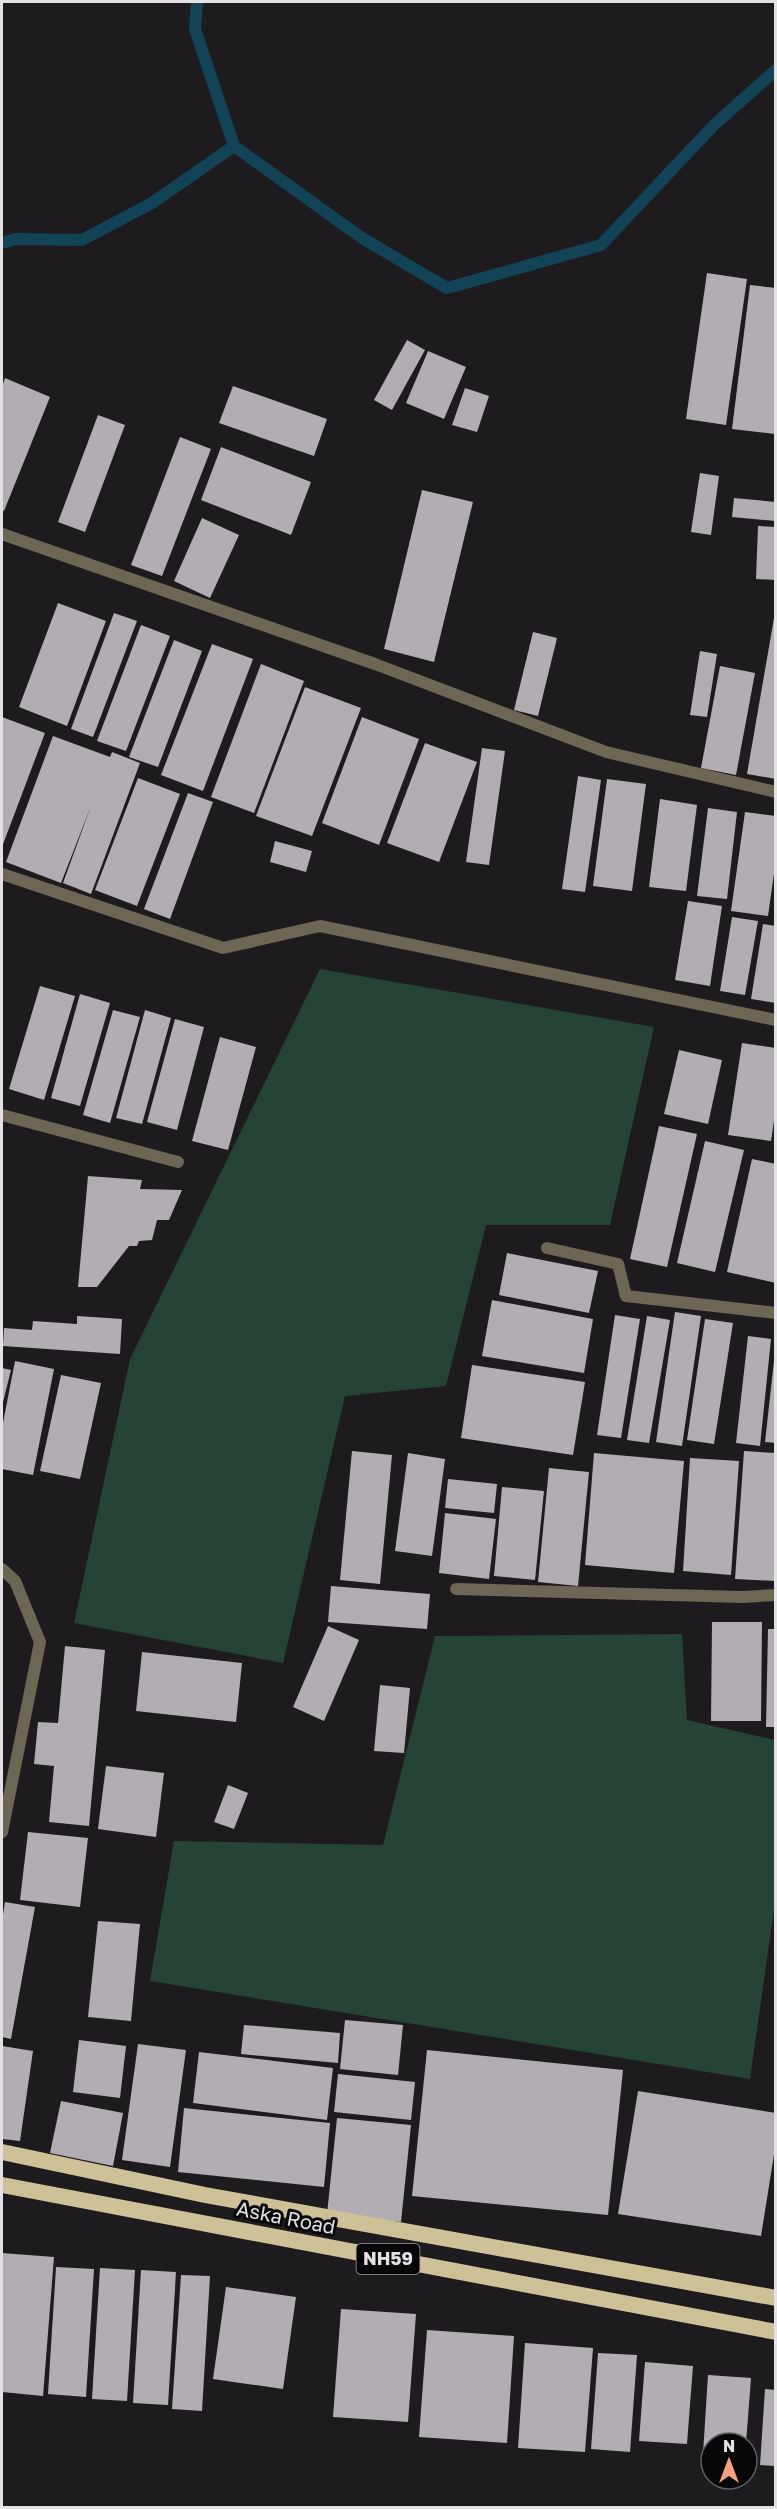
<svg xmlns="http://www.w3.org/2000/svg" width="777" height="2509" font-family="'Golos Text',sans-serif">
<rect width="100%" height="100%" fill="#1e1b1f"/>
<g fill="#254435">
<path d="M320,969L654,1027L610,1225H486L446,1386L345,1396L283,1663L74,1623L130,1359Z"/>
<path d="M682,1634L687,1720L775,1740V1902L750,2079L150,1981L174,1841L383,1845L435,1636Z"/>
</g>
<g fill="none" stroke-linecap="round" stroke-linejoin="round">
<g stroke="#124357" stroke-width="12">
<path d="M197,2L195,29L234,146L362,238L447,288L601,245L714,125L776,70"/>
<path d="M2,243L16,239L82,240L152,203L234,146"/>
</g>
</g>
<g fill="#b1adb3">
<path d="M707,273L747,279L726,425L686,419Z"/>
<path d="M750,285L776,288V434L732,429Z"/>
<path d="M407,340L425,350L392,410L374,400Z"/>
<path d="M428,351L466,367L444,419L406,403Z"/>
<path d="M5,378L50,397L4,511L2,510V387Z"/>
<path d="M233,386L327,419L314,456L219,423Z"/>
<path d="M465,388L489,396L477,432L452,425Z"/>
<path d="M98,415L125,425L85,532L58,522Z"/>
<path d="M180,437L211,449L162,576L131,565Z"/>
<path d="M221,447L311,482L291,535L201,500Z"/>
<path d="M700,473L719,476L711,535L691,532Z"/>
<path d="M422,490L473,502L434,662L384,649Z"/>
<path d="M734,498L776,502V521L732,517Z"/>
<path d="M202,518L239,535L210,598L174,581Z"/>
<path d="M758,526L776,527V580L756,579Z"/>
<path d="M58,603L106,621L67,726L19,707Z"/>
<path d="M114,613L137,621L93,737L71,729Z"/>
<path d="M774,618H776V779L747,774Z"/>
<path d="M141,625L170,636L126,751L97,741Z"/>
<path d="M533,632L557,638L538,716L514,710Z"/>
<path d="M174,640L202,651L158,767L129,757Z"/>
<path d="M212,644L253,659L203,791L161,775Z"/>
<path d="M700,651L717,654L707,717L690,715Z"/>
<path d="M261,664L304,681L254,813L211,797Z"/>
<path d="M720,666L755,673L736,775L701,768Z"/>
<path d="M305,687L361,708L312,836L256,816Z"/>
<path d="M2,717L45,733L2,847Z"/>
<path d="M362,717L419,739L379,845L322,823Z"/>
<path d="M53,736L110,757L112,752L140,763L91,894L63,883L91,806L61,883L6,862Z"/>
<path d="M425,743L477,762L439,862L387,843Z"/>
<path d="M482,748L505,751L489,865L466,862Z"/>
<path d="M578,776L601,780L585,892L562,889Z"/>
<path d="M138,778L180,794L137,906L95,890Z"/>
<path d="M607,779L646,784L632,891L593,886Z"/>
<path d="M188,793L213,802L170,919L144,909Z"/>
<path d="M660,799L697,805L686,891L649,887Z"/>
<path d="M708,808L737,812L727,899L697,896Z"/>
<path d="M745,812L776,816V859L768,916L731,911Z"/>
<path d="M275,841L312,851L306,872L270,862Z"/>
<path d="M688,901L722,906L710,986L675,980Z"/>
<path d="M732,917L758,921L745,995L720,991Z"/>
<path d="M763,924L776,926V1003L751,999Z"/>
<path d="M40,986L75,996L44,1100L9,1089Z"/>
<path d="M80,994L110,1003L80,1106L51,1098Z"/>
<path d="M113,1010L140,1017L110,1123L83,1115Z"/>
<path d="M145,1010L171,1018L142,1124L116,1118Z"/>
<path d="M175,1019L204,1027L177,1130L147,1122Z"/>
<path d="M220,1037L256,1047L228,1150L192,1141Z"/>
<path d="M742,1043L776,1048V1107L771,1141L728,1135Z"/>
<path d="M679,1050L722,1060L708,1124L664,1114Z"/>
<path d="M659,1126L697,1134L667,1267L630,1259Z"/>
<path d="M705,1141L744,1150L715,1272L677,1263Z"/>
<path d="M752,1159L776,1164V1283L727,1272Z"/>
<path d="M88,1176L142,1180L140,1189L182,1190L169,1220H157L152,1240L139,1241L137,1246H129L97,1287H78Z"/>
<path d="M507,1253L598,1271L589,1313L499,1295Z"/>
<path d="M492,1300L593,1319L584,1373L482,1356Z"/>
<path d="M675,1312L701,1316L682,1446L656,1442Z"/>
<path d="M615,1315L640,1319L621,1438L597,1435Z"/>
<path d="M77,1316L122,1319L120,1354L3,1346L4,1328L32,1330L33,1321L77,1324Z"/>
<path d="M647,1316L670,1320L649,1443L627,1440Z"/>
<path d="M705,1319L733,1323L714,1444L687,1440Z"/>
<path d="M748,1336L771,1339L760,1446L736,1443Z"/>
<path d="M15,1361L54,1369L33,1475L2,1469V1428Z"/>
<path d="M774,1361H776V1443L765,1442Z"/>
<path d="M472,1365L585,1382L573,1455L461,1438Z"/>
<path d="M2,1368L11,1370L2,1406Z"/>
<path d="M61,1375L101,1383L80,1479L40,1471Z"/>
<path d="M352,1451L392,1455L380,1584L340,1580Z"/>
<path d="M744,1451L776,1453V1581L735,1579Z"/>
<path d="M408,1453L445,1459L432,1556L395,1551Z"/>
<path d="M594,1453L684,1461L674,1573L585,1565Z"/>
<path d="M690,1458L739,1461L731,1575L683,1571Z"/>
<path d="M549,1468L589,1472L578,1586L538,1582Z"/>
<path d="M448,1479L497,1484L494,1513L445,1508Z"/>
<path d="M502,1487L544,1491L535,1580L494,1576Z"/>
<path d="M445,1513L496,1519L489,1579L439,1573Z"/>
<path d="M331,1586L430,1594L427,1629L328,1622Z"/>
<path d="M712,1622H762L761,1721H711Z"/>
<path d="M328,1626L359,1640L324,1721L293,1707Z"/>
<path d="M768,1629H776V1727H766Z"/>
<path d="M65,1646L105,1650L89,1826L49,1822L54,1766L34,1764L38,1722L58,1723Z"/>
<path d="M142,1652L242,1663L236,1722L136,1711Z"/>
<path d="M380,1685L410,1688L404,1753L374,1751Z"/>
<path d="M106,1766L164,1773L156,1837L98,1829Z"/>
<path d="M228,1785L248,1793L234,1829L214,1822Z"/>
<path d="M28,1832L88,1838L80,1907L20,1900Z"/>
<path d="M5,1902L35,1907L11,2039L2,2037V1921Z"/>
<path d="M98,1921L140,1924L131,2021L88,2017Z"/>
<path d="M345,2020L403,2025L398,2075L340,2069Z"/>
<path d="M244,2025L340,2033L338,2063L241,2054Z"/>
<path d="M79,2040L126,2046L120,2098L73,2092Z"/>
<path d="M138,2044L186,2050L170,2167L122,2160Z"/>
<path d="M2,2046L33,2051L20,2141L2,2139Z"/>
<path d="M427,2050L623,2070L608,2215L412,2196Z"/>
<path d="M199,2052L333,2068L327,2120L193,2103Z"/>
<path d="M338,2074L415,2082L411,2120L334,2112Z"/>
<path d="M638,2091L776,2113V2142L761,2236L618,2214Z"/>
<path d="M61,2101L123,2113L113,2166L50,2153Z"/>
<path d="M184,2108L330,2123L324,2187L178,2172Z"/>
<path d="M337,2118L411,2125L401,2222L327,2214Z"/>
<path d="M2,2253L54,2257L43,2396L2,2392Z"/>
<path d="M56,2267L94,2269L86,2397L48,2394Z"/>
<path d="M100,2268L135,2270L127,2401L92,2399Z"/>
<path d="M141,2270L176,2272L168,2405L133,2403Z"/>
<path d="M181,2275L210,2276L202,2411L172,2409Z"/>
<path d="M226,2287L296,2297L283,2389L213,2379Z"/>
<path d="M341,2309L416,2314L408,2422L333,2417Z"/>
<path d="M427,2330L514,2336L507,2443L419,2437Z"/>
<path d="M525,2343L593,2348L585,2452L518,2448Z"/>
<path d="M598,2353L637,2355L630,2452L591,2449Z"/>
<path d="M645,2362L693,2366L687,2444L639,2441Z"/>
<path d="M708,2375L751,2378L746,2443H711V2455L703,2454Z"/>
<path d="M765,2389L776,2390V2466L760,2465Z"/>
</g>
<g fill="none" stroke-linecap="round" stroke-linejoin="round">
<g stroke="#6c6654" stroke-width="12">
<path d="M2,534L375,664L606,752L776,792"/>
<path d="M2,874L223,948L320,926L776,1020"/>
<path d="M2,1115L178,1162"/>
<path d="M547,1248L618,1264L626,1296L776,1313"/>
<path d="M2,1569L15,1581L40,1642L2,1832"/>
<path d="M456,1589L742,1597L776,1595"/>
</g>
<g stroke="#cec097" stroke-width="16">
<path d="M2,2152L205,2195L776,2298"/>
<path d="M2,2185L776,2332"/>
</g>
</g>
<g text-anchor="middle" stroke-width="6" stroke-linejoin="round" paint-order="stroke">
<rect fill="#070608" stroke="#a19fa2" stroke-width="1.5" x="356.5" y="2244" width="63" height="30" rx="4.5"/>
<g font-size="18" font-weight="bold" fill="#e3e1e4">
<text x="388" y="2265">NH59</text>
</g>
<g font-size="20" fill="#e3e1e4" stroke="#070608">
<text transform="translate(286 2218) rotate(11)" y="7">Aska Road</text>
</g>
</g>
<rect width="777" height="2509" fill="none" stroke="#e3e1e4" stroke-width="6"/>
<g transform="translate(729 2461)"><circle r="28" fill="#070608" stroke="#5f5e60" stroke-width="1.5"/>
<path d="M0-4.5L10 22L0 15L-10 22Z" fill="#f2a07f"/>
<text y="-9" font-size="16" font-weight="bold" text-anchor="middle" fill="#e3e1e4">N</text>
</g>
</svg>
